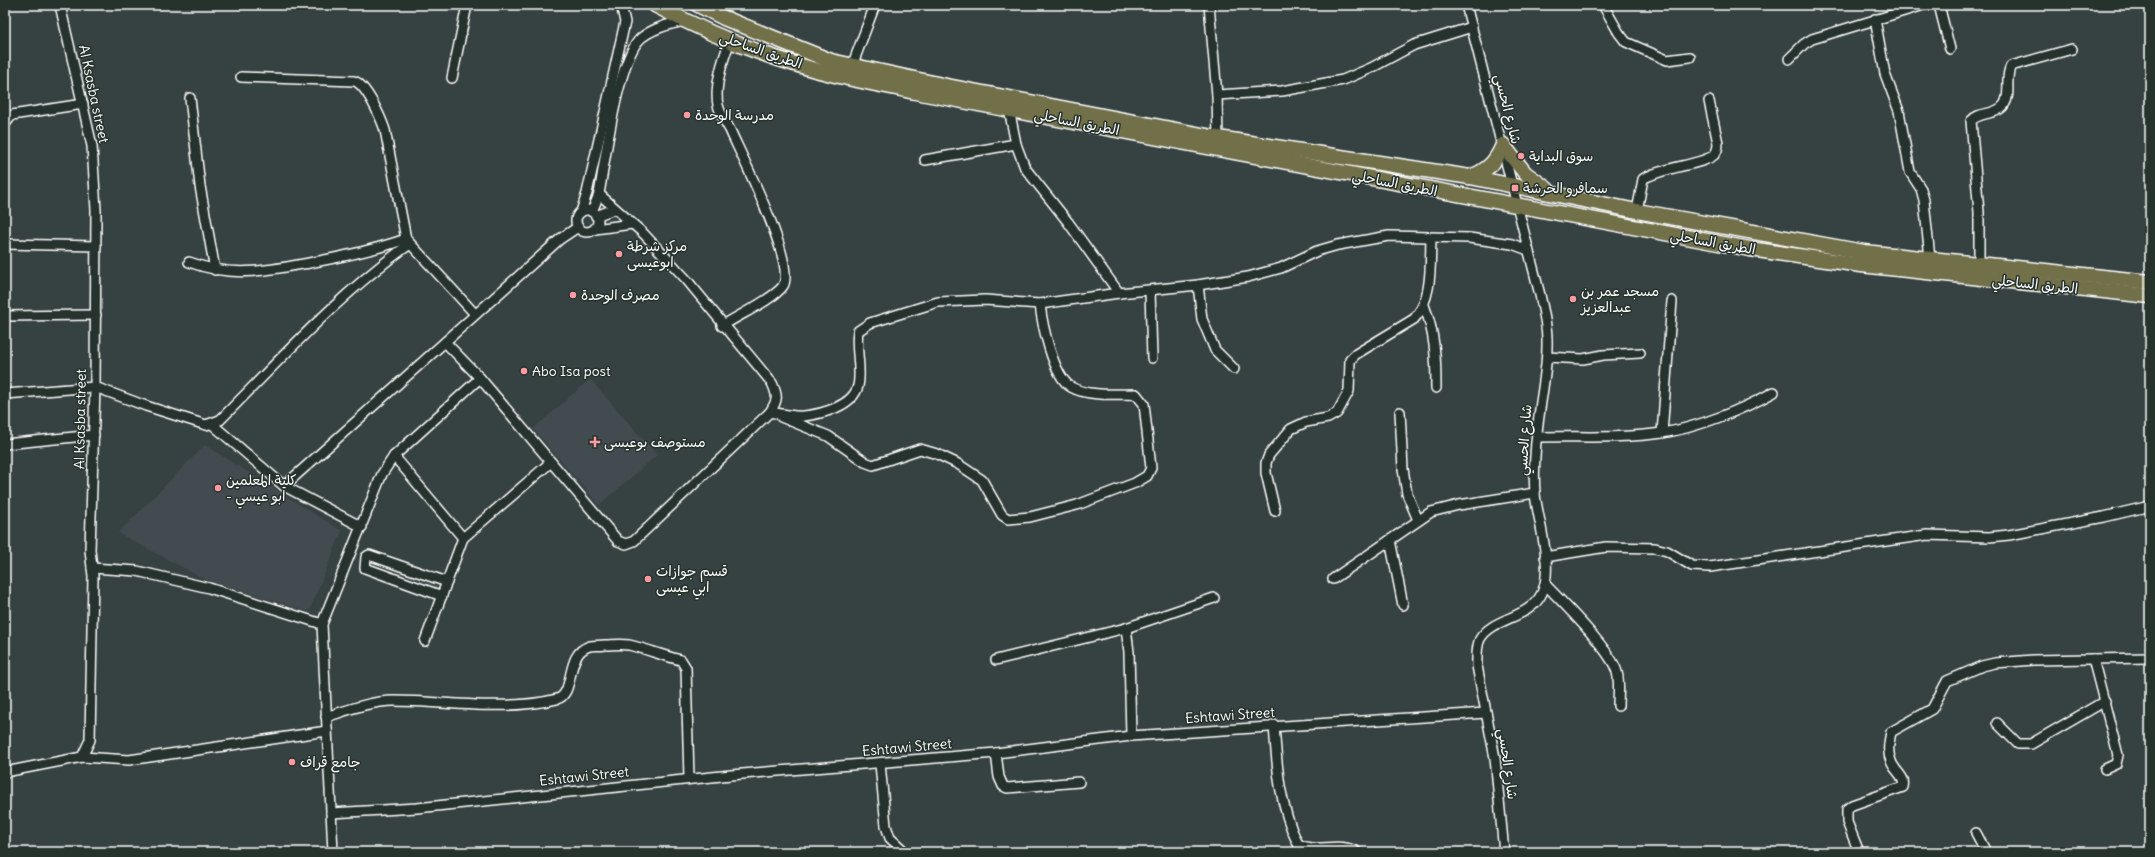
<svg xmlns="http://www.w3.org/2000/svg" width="2155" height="857" font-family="Delius,'Playpen Sans Arabic',sans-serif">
<rect width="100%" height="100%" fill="#364141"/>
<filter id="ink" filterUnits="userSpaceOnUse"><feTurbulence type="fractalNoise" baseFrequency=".025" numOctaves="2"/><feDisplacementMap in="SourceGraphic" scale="8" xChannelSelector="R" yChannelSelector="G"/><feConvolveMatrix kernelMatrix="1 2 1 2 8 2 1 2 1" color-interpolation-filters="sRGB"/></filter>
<g filter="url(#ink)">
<g fill="#424b4f">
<path d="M590,379L657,455L599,505L533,429Z"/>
<path d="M205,445L342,531L309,612L204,579L118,533Z"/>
</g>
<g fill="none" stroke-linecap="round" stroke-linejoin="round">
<g stroke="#fff" stroke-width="12">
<g id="minor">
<path d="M1209,5L1217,95L1218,138"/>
<path d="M1466,5L1540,295C1543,309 1547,324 1547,339C1548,363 1543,386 1540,409C1536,436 1533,466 1535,494C1538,521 1554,567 1542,593C1530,619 1493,617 1480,639C1476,647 1477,658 1477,666L1495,758L1504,852"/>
<path d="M1603,5L1619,33L1626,42L1667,60L1690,57"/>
<path d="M1939,5L1950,49"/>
<path d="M1875,19L1885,74L1899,111L1910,172L1921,189L1924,200L1930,259"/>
<path d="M1789,59L1804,44L1812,39L1924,5"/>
<path d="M852,66L875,5"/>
<path d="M241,77L354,81C366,84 381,118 385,130L406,239L475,314"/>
<path d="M452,78L467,5"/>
<path d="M1217,95L1282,91L1343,80L1371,68L1414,45L1472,27"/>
<path d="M190,98L200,186L215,270"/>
<path d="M1009,109L1016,144L1025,168L1068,222L1119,293"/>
<path d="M5,124L12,115L83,104"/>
<path d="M925,160L1016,144"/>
<circle cx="587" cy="221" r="11"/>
<path d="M1637,211L1643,179C1662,167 1702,165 1714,155C1717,152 1718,148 1718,143L1709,101"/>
<path d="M581,212L587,193L625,22L621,5"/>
<path d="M592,212L599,194C605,161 618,58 641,38C653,28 669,24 684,21"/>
<path d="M596,216L614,209"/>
<path d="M595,229L632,224"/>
<path d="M5,244L96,246"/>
<path d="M189,262C232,278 265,271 309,263C342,257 374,250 406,239"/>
<path d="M1979,264V212L1971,121C1979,111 1996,116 2004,105C2012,94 2004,78 2011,66L2072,49"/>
<path d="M1198,285L1202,319L1215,350L1234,369"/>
<path d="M1150,291L1152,358"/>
<path d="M1424,305C1435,334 1436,357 1436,388"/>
<path d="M5,316L96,315"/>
<path d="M722,326C737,316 774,299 783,286C797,264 741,155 730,130C726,123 720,114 718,105C714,85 723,59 730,41"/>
<path d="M1547,357L1583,359L1603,355L1640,353"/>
<path d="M480,378L618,541L626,544L634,541L770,412C778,400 778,396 772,383L686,279L643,233L599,194"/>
<path d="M5,394L95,387L146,406L206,425L220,420C280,360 340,293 410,244"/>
<path d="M770,412C781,414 794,417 804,416C822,414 853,406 858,386C862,369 855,349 858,331L870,323L938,302L985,300L1040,304L1119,293L1198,285L1248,277L1281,268L1317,251L1338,245L1389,236L1469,238L1512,244L1528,250"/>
<path d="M1400,412L1403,469L1407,494L1418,520"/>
<path d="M781,417L828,436L865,462L873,465L920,449L937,454L958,464L982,480L1002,515L1008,519L1030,517L1077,505L1135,483L1147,476L1151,468L1144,404L1136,394C1116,394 1089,397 1071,387C1053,376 1042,324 1040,304"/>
<path d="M212,424L284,486"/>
<path d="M1662,433L1672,301"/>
<path d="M1537,437C1578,436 1621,439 1662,433C1697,428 1744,409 1774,392"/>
<path d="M5,444L94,435"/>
<path d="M394,456L463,538"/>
<path d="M1275,511L1266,473V463L1269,455L1291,429L1306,422L1328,418L1337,413L1349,391L1350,360L1356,354L1414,319C1433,299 1430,264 1431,238"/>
<path d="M362,527L284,486L560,239L578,227"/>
<path d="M1390,540L1403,605"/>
<path d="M1545,557L1606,547L1655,548L1667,551L1692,566L1710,567L1927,535L1989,537L2009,535L2104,517L2150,506"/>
<path d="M92,568L137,571L209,588L322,624"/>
<path d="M1333,579L1431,512L1459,505L1535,493"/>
<path d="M1545,584C1562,602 1611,650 1617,672C1620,683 1618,695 1618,706"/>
<path d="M442,596L365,568L366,557L369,555L447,582"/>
<path d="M1126,628L1214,598"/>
<path d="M425,641L463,538L551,462"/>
<path d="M2093,659L2118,755L2116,764L2105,769"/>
<path d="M996,660L1126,628L1129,652L1131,736"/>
<path d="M326,717C348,710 371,701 394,701C447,701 505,712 557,699C576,694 564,653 590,646C594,645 600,646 605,645C612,645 621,644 629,645C647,649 663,656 681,660L686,668L689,779"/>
<path d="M1997,723L2018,744H2031L2105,701"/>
<path d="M1274,725C1277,767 1279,805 1298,844C1316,854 1339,841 1357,852"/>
<path d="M996,753L999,777L1003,786L1007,788L1079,782"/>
<path d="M82,757L129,760L327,731"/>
<path d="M880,764L886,826L890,838L905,852"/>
<path d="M5,772L82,757L90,740L93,576L90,550L95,387L96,210L92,146L60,5"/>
<path d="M331,813L417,808L731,775L996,753L1131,736L1486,713"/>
<path d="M1976,833L1986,852"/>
<path d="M333,852L322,624L382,474L394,456L480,378L445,342"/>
<path d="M1859,852L1847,822V809L1852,805L1903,787C1906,776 1894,771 1891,761C1887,752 1889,742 1891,732L1932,709L1947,681L1982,666L1995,663L2033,660L2150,658"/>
</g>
</g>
<g stroke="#fff" stroke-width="17">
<g id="highway">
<path d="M655,5C710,35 770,59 831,74C859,81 887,86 915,92L1750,249L1861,265L2150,296"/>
<path d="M698,5L724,18L831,61L947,86L1218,138L1470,177L1637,211L1864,252L2150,282"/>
<path d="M1503,145L1525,173L1547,189"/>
<path d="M1470,177C1487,171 1496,162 1503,145"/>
</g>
</g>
<use href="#minor" stroke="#26332d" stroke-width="9"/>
<use href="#highway" stroke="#716f4a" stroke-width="14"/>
</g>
</g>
<g fill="#ff9aa2" stroke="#26332d" stroke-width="1.5">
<circle cx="687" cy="115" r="4"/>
<circle cx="1521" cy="156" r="4"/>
<rect x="1511" y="184" width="8" height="8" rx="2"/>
<circle cx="619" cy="254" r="4"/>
<circle cx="573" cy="295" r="4"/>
<circle cx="1573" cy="299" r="4"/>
<circle cx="524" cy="371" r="4"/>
<path d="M593 436h4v4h4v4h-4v4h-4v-4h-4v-4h4z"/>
<circle cx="218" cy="488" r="4"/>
<circle cx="648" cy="579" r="4"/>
<circle cx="292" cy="762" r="4"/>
</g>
<g text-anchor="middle" stroke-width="3" stroke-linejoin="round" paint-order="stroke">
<g font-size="14" fill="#fff" stroke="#26332d">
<text transform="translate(761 50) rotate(19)" y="5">الطريق الساحلي</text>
<text transform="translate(94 94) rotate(78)" y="5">Al Ksasba street</text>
<text transform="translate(1508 109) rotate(76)" y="5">شارع الحسي</text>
<text transform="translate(1077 122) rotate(11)" y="5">الطريق الساحلي</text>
<text transform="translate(1395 183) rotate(11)" y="5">الطريق الساحلي</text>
<text transform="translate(1713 242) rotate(10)" y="5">الطريق الساحلي</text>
<text transform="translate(2035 284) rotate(6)" y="5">الطريق الساحلي</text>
<text transform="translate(80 419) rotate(-89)" y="5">Al Ksasba street</text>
<text transform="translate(1524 440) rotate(-86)" y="5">شارع الحسي</text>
<text transform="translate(1230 715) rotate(-4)" y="5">Eshtawi Street</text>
<text transform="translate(907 747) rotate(-5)" y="5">Eshtawi Street</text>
<text transform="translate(1508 764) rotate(82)" y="5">شارع الحسي</text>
<text transform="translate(584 776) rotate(-6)" y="5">Eshtawi Street</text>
</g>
<g font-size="14" fill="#fff" stroke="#26332d" text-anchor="start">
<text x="695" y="120">مدرسة الوحدة</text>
<text x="1529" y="161">سوق البداية</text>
<text x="1523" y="193">سمافرو الحرشة</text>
<text x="627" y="251">مركز شرطة<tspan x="627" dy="16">ابوعيسى</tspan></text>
<text x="1581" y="296">مسجد عمر بن<tspan x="1581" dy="16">عبدالعزيز</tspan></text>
<text x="581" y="300">مصرف الوحدة</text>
<text x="532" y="376">Abo Isa post</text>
<text x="604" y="447">مستوصف بوعيسى</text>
<text x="226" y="485">كلية المعلمين<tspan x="226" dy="16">- ابو عيسي</tspan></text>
<text x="656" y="576">قسم جوازات<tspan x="656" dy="16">ابي عيسى</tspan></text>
<text x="300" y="767">جامع قراف</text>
</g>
</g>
<rect width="2155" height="857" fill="none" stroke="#26332d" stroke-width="20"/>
<rect x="10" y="10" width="2135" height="837" fill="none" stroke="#fff" stroke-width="1.5" filter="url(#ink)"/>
</svg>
